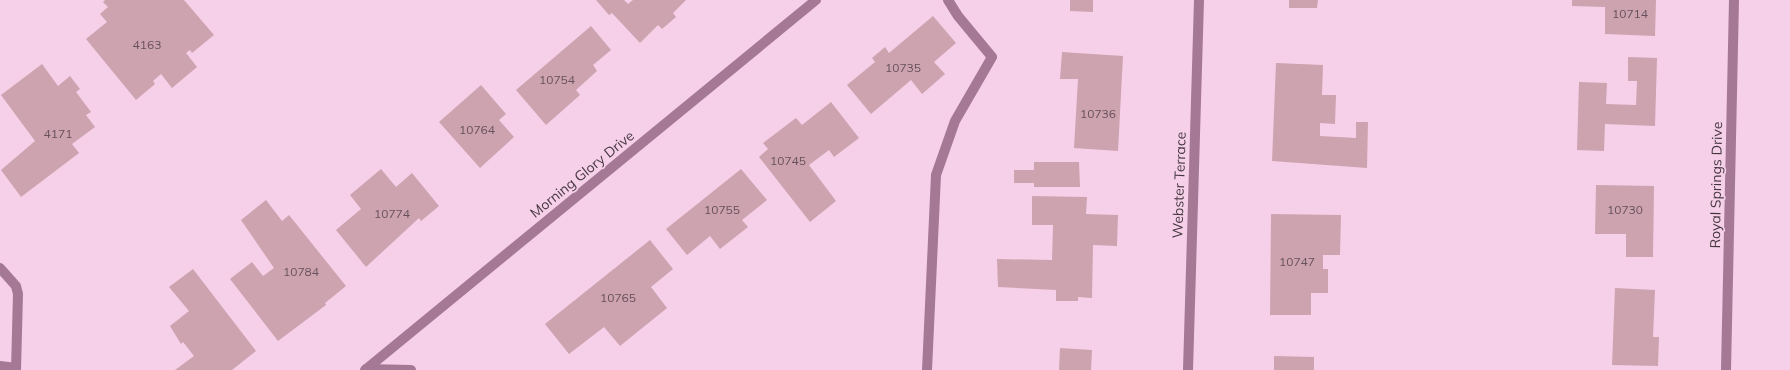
<svg xmlns="http://www.w3.org/2000/svg" width="1790" height="370" font-family="Mulish,sans-serif">
<rect width="100%" height="100%" fill="#f5d0e8"/>
<g fill="#cda3af">
<path d="M105,0H184L214,35L192,53L190,50L186,53L197,67L172,88L161,74L153,81L155,84L136,100L86,39L107,22L100,14L108,7L103,2Z"/>
<path d="M596,0H624L628,4L633,0H686L673,13L676,17L662,29L658,25L640,43L612,13L609,15Z"/>
<path d="M1070,0H1093V12L1070,11Z"/>
<path d="M1289,0H1318L1317,8H1289Z"/>
<path d="M1572,0H1656L1655,36L1605,34V7L1572,6Z"/>
<path d="M933,16L956,43L934,62L945,74L922,94L911,80L871,114L847,85L875,62L872,58L885,47L889,53Z"/>
<path d="M591,26L611,50L593,65L597,71L576,90L580,95L546,125L516,90Z"/>
<path d="M1062,52L1123,56L1118,151L1074,148L1078,79H1060Z"/>
<path d="M1628,57L1657,58L1655,126L1605,124L1604,151L1577,150L1579,82L1607,83L1606,104L1636,105L1637,81H1628Z"/>
<path d="M1276,63L1323,65L1322,95H1336L1335,124L1320,123V136L1356,138V122H1368L1367,168L1272,161Z"/>
<path d="M42,64L58,86L70,76L80,89L76,92L91,112L86,115L95,127L72,144L79,153L21,197L1,170L35,141L1,95Z"/>
<path d="M481,85L506,114L499,120L514,137L480,168L439,122Z"/>
<path d="M831,102L859,138L834,157L829,150L809,165L836,201L810,222L759,157L768,149L763,143L796,118L802,125Z"/>
<path d="M1034,162H1079L1080,187H1034V183H1014V170H1034Z"/>
<path d="M381,169L396,187L412,173L439,206L421,221L419,218L366,267L336,230L361,209L350,195Z"/>
<path d="M741,169L767,200L742,220L748,227L720,249L710,236L687,255L666,229Z"/>
<path d="M1596,185L1654,186L1653,257H1626V234H1595Z"/>
<path d="M1032,196L1087,197L1086,214L1118,215L1117,246L1093,245L1092,298L1078,297V301H1056V290L998,287L997,259L1052,260L1053,225H1032Z"/>
<path d="M266,200L282,221L289,215L346,286L325,303L326,305L278,341L230,279L252,262L263,276L274,268L241,220Z"/>
<path d="M1271,214L1341,215L1340,255H1323V269H1328V293H1311V315H1270Z"/>
<path d="M650,240L673,269L651,287L667,308L620,346L604,327L569,354L545,324Z"/>
<path d="M193,269L256,351L232,370H175L194,356L183,342L181,344L170,326L189,311L169,287Z"/>
<path d="M1615,288L1655,290L1653,337H1659L1658,366L1612,365Z"/>
<path d="M1060,348L1092,350L1091,370H1059Z"/>
<path d="M1274,356L1314,357V370H1274Z"/>
</g>
<g fill="none" stroke-linecap="round" stroke-linejoin="round">
<g stroke="#a57896" stroke-width="10">
<path d="M0,268L16,286L18,294L16,370"/>
<path d="M0,366L16,368"/>
<path d="M366,369L411,370"/>
<path d="M365,370L816,0"/>
<path d="M927,370L936,175L955,121L992,57L958,16L948,0"/>
<path d="M1188,370L1199,0"/>
<path d="M1726,370L1734,0"/>
</g>
</g>
<g text-anchor="middle" stroke-width="3.5" stroke-linejoin="round" paint-order="stroke">
<g font-size="12" fill="#67515c">
<text x="1630" y="18">10714</text>
<text x="147" y="49">4163</text>
<text x="903" y="72">10735</text>
<text x="557" y="84">10754</text>
<text x="1098" y="118">10736</text>
<text x="477" y="134">10764</text>
<text x="58" y="138">4171</text>
<text x="788" y="165">10745</text>
<text x="722" y="214">10755</text>
<text x="1625" y="214">10730</text>
<text x="392" y="218">10774</text>
<text x="1297" y="266">10747</text>
<text x="301" y="276">10784</text>
<text x="618" y="302">10765</text>
</g>
<g font-size="14" fill="#453640" stroke="#f5d0e8">
<text transform="translate(582 174) rotate(-39)" y="5">Morning Glory Drive</text>
<text transform="translate(1179 185) rotate(-88)" y="5">Webster Terrace</text>
<text transform="translate(1716 185) rotate(-89)" y="5">Royal Springs Drive</text>
</g>
</g>
</svg>
